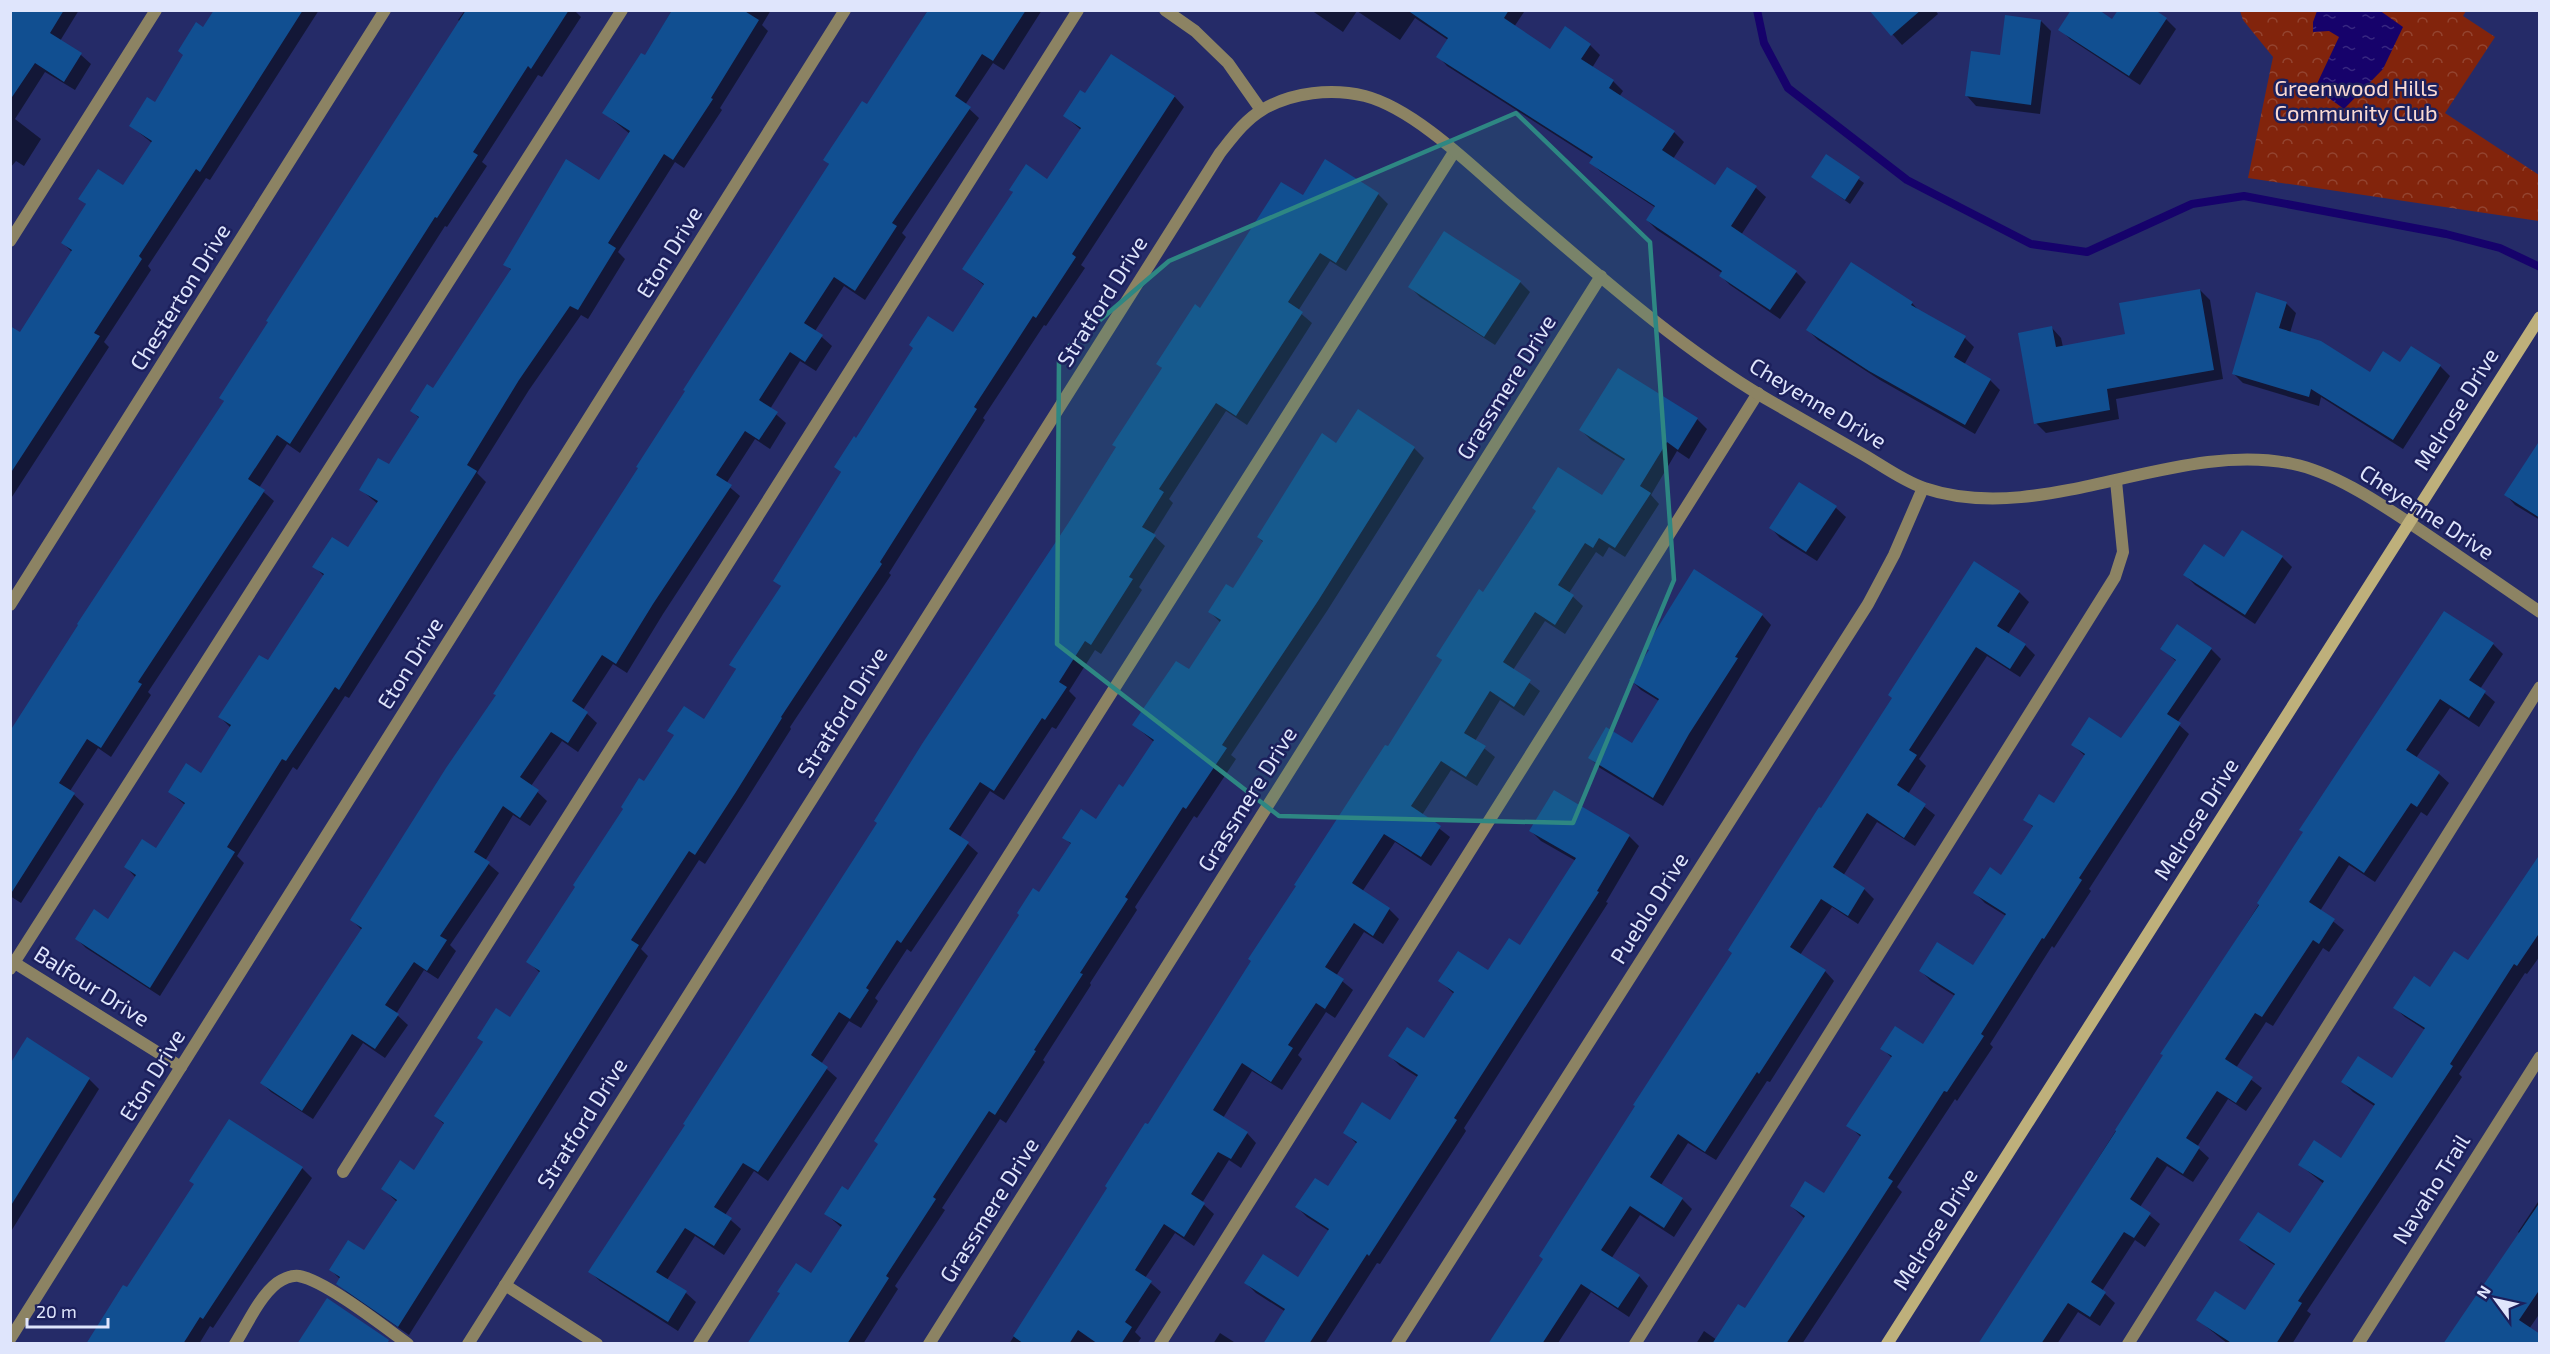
<svg xmlns="http://www.w3.org/2000/svg" width="2550" height="1354" font-family="'Exo 2',sans-serif">
<defs>
<pattern id="park-crowns" width="20" height="18" patternUnits="userSpaceOnUse" patternTransform="scale(1.5)"><rect width="20" height="18" fill="#82240c"/><path d="M2 6a3 3 0 1 1 6 0M12 15a3 3 0 1 1 6 0" fill="none" stroke="#934430"/></pattern>
<pattern id="water-ripples" width="26" height="14" patternUnits="userSpaceOnUse" patternTransform="scale(1.5)"><rect width="26" height="14" fill="#16026b"/><path d="M2 4q2-2 4 0t4 0M15 11q2-2 4 0t4 0" fill="none" stroke="#372781"/></pattern>
</defs>
<rect width="100%" height="100%" fill="#252b68"/>
<path fill="url(#park-crowns)" d="M2240,11H2466L2463,16L2495,37L2445,113L2539,175V221L2248,178L2273,57L2243,20Z"/>
<path fill="url(#water-ripples)" d="M2379,10L2403,27L2383,69L2344,109L2315,88L2339,37L2329,31L2313,32V22L2317,11Z"/>
<g fill="#0007">
<path d="M10,10H79L60,41L81,55L91,64L75,90L45,72L15,119L41,139L24,166L16,161L10,168Z"/>
<path d="M216,10H319L210,180L206,178L148,266L151,270L104,342L109,347L10,500V327L20,334L72,252L63,243L87,205L80,198L123,187L152,143L131,126L155,104Z"/>
<path d="M465,10H574L581,17L542,77L538,75L482,162L487,166L447,227L445,226L300,453L287,444L259,488L274,501L148,692L151,695L111,757L98,748L70,791L84,804L21,903L10,896V733L225,402L221,398L461,22L458,20Z"/>
<path d="M672,10H771L762,25L768,31L720,108L722,110L684,168L675,162L618,252L625,259L588,319L581,315L529,390L477,473L486,482L349,698L345,696L297,770L293,767L237,856L244,863L160,996L86,948L76,938L108,921L136,878L126,867L156,850L185,805L170,792L201,775L231,728L220,717L268,663L324,576L314,566L348,549L378,504L360,489L389,466L419,418L412,411L434,390L512,271L505,264L600,182L630,134L604,113L645,57Z"/>
<path d="M928,10H1042L1004,70L993,63L965,105L979,118L902,233L906,237L865,300L844,286L815,331L832,346L816,371L800,361L770,409L786,423L770,449L755,439L726,484L740,496L663,614L627,673L613,664L583,710L597,723L578,752L562,741L531,786L547,801L530,826L513,815L485,861L499,873L450,945L456,951L438,979L424,970L396,1014L408,1025L385,1058L363,1043L313,1119L271,1092L262,1083L362,930L352,920L497,695L830,165L825,160L868,106Z"/>
<path d="M1311,10H1522L1524,12L1514,27L1551,51L1590,45L1600,55L1592,68L1613,81L1623,91L1619,97L1674,132L1684,142L1673,159L1715,187L1728,169L1756,188L1766,197L1741,235L1796,272L1806,282L1780,319L1730,285L1720,275L1722,273L1657,230L1647,220L1656,208L1601,172L1591,162L1593,159L1447,66L1438,56L1448,40L1415,18L1400,40L1357,11L1343,32Z"/>
<path d="M1871,10H1935L1938,14L1902,45Z"/>
<path d="M2166,19L2176,29L2140,85L2070,39L2060,29L2113,21Z"/>
<path d="M2041,21L2051,31L2040,114L1976,106L1967,96Z"/>
<path d="M1111,56L1175,97L1184,107L1081,265L1085,268L1046,326L1044,325L983,418L985,420L889,573L891,575L790,727L791,729L745,802L705,864L699,860L641,949L648,956L409,1335L348,1293L338,1284L341,1280L331,1270L364,1252L397,1202L383,1189L414,1172L445,1125L435,1116L484,1043L478,1038L510,1019L540,973L528,961L645,783L704,721L737,670L731,665L782,587L775,580L842,473L836,467L856,440L953,335L985,286L964,269L1014,193L1010,189L1048,181L1081,130L1065,116L1086,95Z"/>
<path d="M1827,156L1864,183L1850,204L1813,177Z"/>
<path d="M1378,194L1388,204L1346,271L1330,261L1298,311L1312,323L1247,425L1226,411L1169,499L1173,503L1153,535L1165,546L1139,587L1142,590L1101,654L1095,650L1069,691L1076,698L1056,729L1052,727L1004,800L990,791L960,837L978,853L911,952L907,949L875,998L878,1001L861,1028L849,1021L821,1064L837,1078L768,1181L754,1171L725,1215L741,1229L724,1255L695,1236L667,1280L686,1293L696,1302L678,1331L600,1281L590,1272L687,1125L1117,448L1163,369L1158,364L1201,310L1303,197Z"/>
<path d="M1520,282L1530,292L1495,345L1420,297L1410,287Z"/>
<path d="M2200,290L2210,300L2223,379L2116,399L2119,419L2046,433L2036,423L2052,328L2061,338L2063,347L2126,336Z"/>
<path d="M1912,303L1921,313L1965,338L1974,347L1964,365L1990,380L2000,390L1975,434L1880,380L1818,340L1808,330Z"/>
<path d="M2286,303L2296,313L2290,333L2370,375L2401,364L2440,366L2450,376L2403,449L2321,397L2319,406L2243,383L2233,373Z"/>
<path d="M1358,412L1414,448L1424,458L1327,611L1231,755L1236,759L1197,818L1194,816L1135,907L1137,910L1090,983L1091,985L1043,1060L1045,1062L1006,1123L1000,1119L942,1208L945,1210L895,1286L898,1289L863,1344H749L812,1275L842,1228L826,1214L848,1192L1072,845L1064,837L1097,821L1123,789L1154,742L1134,725L1189,671L1221,623L1210,612L1233,591L1264,543L1258,537L1336,445Z"/>
<path d="M1697,419L1707,429L1689,459L1677,451L1651,495L1659,504L1625,557L1609,547L1603,557L1596,552L1569,593L1583,606L1565,634L1545,621L1513,670L1540,691L1524,716L1500,700L1475,741L1495,757L1477,786L1451,770L1422,815L1450,837L1431,866L1395,842L1362,892L1389,909L1399,919L1383,944L1364,932L1336,976L1353,990L1335,1018L1326,1012L1298,1055L1302,1059L1282,1090L1252,1071L1223,1118L1247,1133L1256,1143L1241,1168L1229,1160L1202,1203L1214,1214L1194,1246L1175,1233L1145,1278L1161,1292L1135,1332L1141,1338L1137,1344H1009L1388,748L1443,661L1438,656L1484,594L1602,497L1625,461L1591,440L1581,430Z"/>
<path d="M2540,443V520L2515,505L2506,495Z"/>
<path d="M1836,508L1846,517L1817,561L1780,538L1771,528Z"/>
<path d="M2282,557L2292,567L2255,624L2195,585L2185,575L2225,559Z"/>
<path d="M2019,592L2029,602L2008,634L2025,645L2035,655L2020,677L1987,656L1919,759L1926,766L1908,794L1935,815L1915,846L1877,822L1843,876L1864,889L1874,899L1858,924L1832,907L1800,955L1825,971L1834,981L1770,1082L1767,1081L1716,1160L1688,1143L1661,1185L1682,1199L1692,1209L1674,1237L1640,1215L1611,1259L1639,1276L1648,1286L1629,1317L1591,1292L1558,1343L1490,1344L1545,1260L1821,810Z"/>
<path d="M1762,615L1771,625L1663,806L1600,768L1590,758L1633,745L1659,701L1641,690L1631,680Z"/>
<path d="M2493,644L2503,654L2480,689L2495,702L2479,727L2450,708L2416,758L2439,774L2449,783L2427,816L2421,812L2375,882L2349,865L2320,911L2344,930L2329,952L2323,948L2273,1026L2266,1022L2236,1068L2262,1088L2246,1111L2228,1099L2197,1147L2209,1158L2193,1182L2167,1166L2140,1207L2160,1224L2145,1247L2135,1240L2102,1291L2115,1303L2100,1326L2078,1312L2057,1344H1981L2304,833Z"/>
<path d="M2162,649H2211L2221,659L2177,723L2189,734L2089,889L2091,891L2054,948L2052,946L1990,1044L1993,1047L1957,1101L1955,1099L1897,1187L1902,1192L1802,1344H1696L1704,1331L1717,1340L1745,1310L1805,1219L1791,1206L1824,1195L1861,1137L1848,1125L1892,1058L1882,1048L1923,1046L1955,996L1931,981L1921,971L1974,967L2006,916L1985,903L1975,893L2002,877L2034,828L2025,819L2055,805L2085,756L2073,745L2122,740L2177,662Z"/>
<path d="M1531,831L1629,836L1639,846L1606,902L1608,903L1464,1128L1466,1131L1380,1264L1377,1263L1325,1344H1265L1286,1312L1256,1293L1246,1283L1299,1279L1329,1231L1307,1217L1297,1207L1329,1188L1357,1144L1345,1132L1390,1122L1419,1078L1400,1066L1390,1056L1424,1040L1454,994L1440,981L1488,972L1520,947L1576,861L1541,841Z"/>
<path d="M2540,857V956L2527,974L2525,973L2459,1074L2462,1077L2307,1311L2311,1314L2292,1344H2228L2198,1320L2246,1312L2276,1266L2251,1250L2241,1240L2290,1235L2324,1184L2300,1165L2342,1160L2376,1107L2353,1092L2343,1082L2392,1081L2425,1030L2405,1017L2395,1008L2431,989L2468,962Z"/>
<path d="M28,1040L89,1079L99,1089L10,1233V1066Z"/>
<path d="M230,1121L302,1168L312,1178L213,1328L210,1326L199,1344H88L128,1289L195,1185Z"/>
<path d="M2540,1199V1313L2529,1329L2444,1344L2520,1234L2518,1232Z"/>
<path d="M1220,1333L1237,1344H1213Z"/>
</g>
<g fill="none" stroke-linecap="round" stroke-linejoin="round">
<path stroke="#16026b" stroke-width="8" d="M1757,10L1764,43L1788,88L1907,180L2031,244L2087,252L2192,204L2244,196L2446,234L2500,248L2540,267"/>
</g>
<g fill="#114f91">
<path d="M10,10H64L50,33L82,53L64,82L35,63L10,100Z"/>
<path d="M214,10H303L200,172L196,169L139,256L142,259L94,333L100,336L10,474V326L20,332L72,250L61,243L86,204L78,199L98,169L123,185L152,141L129,126L147,97L155,102L183,55L178,51L196,22L203,27Z"/>
<path d="M466,10H569L531,69L528,66L473,152L478,155L437,218L435,217L290,444L277,435L248,479L265,490L138,682L142,684L101,748L87,739L59,783L75,793L10,895V731L78,625L77,624L224,401L219,398L268,322L266,321Z"/>
<path d="M672,10H743L759,20L711,98L713,99L673,160L664,154L608,243L616,248L578,310L570,306L519,380L467,465L477,471L339,690L335,687L286,761L282,759L227,847L235,852L150,988L75,939L94,909L108,919L136,875L124,867L142,839L156,848L185,803L168,792L186,763L201,773L231,725L218,717L259,655L268,660L324,574L312,567L332,537L348,547L378,501L359,490L378,458L389,464L419,417L410,411L427,384L433,388L511,269L503,265L566,159L599,180L630,131L602,113L641,53L645,55Z"/>
<path d="M928,10H1026L993,61L982,54L955,96L971,107L892,223L897,226L855,291L834,277L804,323L823,335L805,362L790,352L759,400L778,412L759,440L745,431L716,475L732,485L653,604L616,664L602,655L572,701L588,712L568,743L551,732L520,777L539,790L520,818L503,806L474,852L490,862L440,936L447,940L427,971L414,962L385,1005L399,1014L375,1049L352,1034L302,1111L260,1083L362,928L350,920L446,768L496,695L493,694L638,468L636,467L685,391L683,390L829,164L823,160L862,101L867,104Z"/>
<path d="M1407,10H1509L1504,18L1550,49L1565,26L1591,44L1581,59L1614,80L1609,88L1675,131L1662,150L1715,185L1727,167L1757,186L1731,226L1797,271L1770,310L1719,276L1722,271L1646,220L1655,206L1589,163L1593,157L1436,57L1448,38Z"/>
<path d="M1869,10H1921L1891,36Z"/>
<path d="M2071,10H2099L2112,19L2118,10H2155L2167,18L2129,76L2058,30Z"/>
<path d="M2005,15L2041,20L2031,105L1965,96L1971,51L2000,55Z"/>
<path d="M1111,54L1175,96L1072,254L1076,257L1036,318L1033,316L974,407L977,409L880,562L882,564L781,717L782,718L736,792L695,855L689,851L631,940L639,945L398,1327L336,1284L340,1277L329,1270L348,1240L364,1250L397,1200L381,1189L400,1160L414,1170L444,1123L434,1116L483,1042L477,1038L496,1008L510,1017L540,971L526,962L575,887L573,885L623,809L621,807L639,778L644,781L674,735L667,731L684,706L704,719L736,669L729,665L781,586L773,581L841,472L834,467L854,436L856,438L913,348L909,345L928,316L953,332L984,284L962,269L1013,192L1009,190L1026,164L1047,179L1081,128L1063,116L1080,90L1085,93Z"/>
<path d="M1826,154L1860,177L1845,200L1811,177Z"/>
<path d="M1325,159L1379,193L1336,263L1320,253L1288,302L1303,312L1236,416L1216,403L1159,489L1164,492L1142,527L1156,535L1129,577L1133,579L1091,645L1085,641L1059,682L1067,687L1045,720L1042,718L994,791L980,782L949,829L969,842L901,943L897,940L866,988L869,990L850,1019L839,1012L811,1055L828,1067L758,1172L743,1163L714,1207L732,1218L714,1246L685,1228L656,1272L687,1291L668,1322L588,1272L685,1125L683,1124L877,823L874,821L922,744L1069,522L1116,447L1112,445L1162,368L1156,364L1195,304L1200,308L1281,182L1303,195Z"/>
<path d="M1444,231L1521,281L1484,337L1408,287Z"/>
<path d="M1851,262L1913,302L1911,305L1966,336L1954,357L1991,379L1965,425L1869,371L1806,330Z"/>
<path d="M2200,289L2214,370L2107,389L2110,410L2034,424L2018,333L2052,326L2056,347L2125,334L2119,303Z"/>
<path d="M2256,292L2287,302L2279,328L2321,341L2370,372L2383,351L2400,362L2411,346L2441,365L2393,440L2311,389L2309,397L2232,374Z"/>
<path d="M1618,368L1698,418L1678,450L1667,442L1640,486L1651,493L1615,548L1599,538L1593,548L1585,543L1558,585L1574,595L1555,625L1535,612L1503,662L1531,680L1514,707L1490,691L1464,733L1486,746L1466,777L1441,761L1411,806L1441,826L1421,857L1384,834L1352,883L1390,908L1373,936L1354,923L1325,967L1344,979L1325,1009L1316,1003L1288,1045L1293,1048L1271,1082L1242,1063L1213,1110L1248,1132L1231,1159L1218,1152L1191,1194L1205,1203L1184,1237L1164,1224L1135,1270L1152,1281L1125,1322L1132,1327L1121,1344H1098L1078,1330L1069,1344H1024L1013,1336L1107,1188L1105,1186L1145,1123L1148,1124L1251,961L1248,959L1296,886L1294,885L1385,745L1388,746L1442,660L1436,656L1479,589L1483,592L1536,511L1532,508L1558,467L1602,495L1625,459L1579,430Z"/>
<path d="M1358,409L1415,447L1318,601L1222,745L1227,748L1186,809L1183,807L1125,897L1128,899L1080,973L1083,974L1034,1050L1036,1051L995,1115L989,1111L933,1197L936,1199L886,1276L889,1278L847,1344H747L780,1293L777,1292L796,1263L811,1273L842,1225L824,1214L842,1186L848,1190L878,1144L874,1141L1019,915L1017,913L1033,888L1039,892L1071,843L1062,838L1081,809L1096,819L1119,784L1123,787L1154,740L1132,725L1176,661L1189,669L1221,620L1208,612L1226,584L1233,588L1263,541L1257,537L1322,433L1336,443Z"/>
<path d="M2540,440V518L2504,495Z"/>
<path d="M1799,482L1837,506L1806,552L1769,528Z"/>
<path d="M2242,530L2283,556L2245,615L2183,575L2204,544L2224,557Z"/>
<path d="M1974,561L2020,591L1997,626L2026,644L2010,669L1976,647L1909,750L1917,755L1897,785L1926,804L1904,838L1867,813L1833,867L1865,888L1848,916L1821,899L1790,947L1826,970L1759,1074L1757,1072L1705,1152L1678,1134L1650,1177L1683,1198L1664,1228L1630,1206L1601,1250L1640,1275L1618,1308L1581,1284L1542,1344H1488L1543,1259L1539,1256L1635,1106L1633,1105L1732,953L1728,950L1819,807L1821,808L1892,698L1888,695Z"/>
<path d="M1694,569L1763,614L1735,657L1738,658L1689,734L1653,798L1588,758L1606,727L1632,743L1659,699L1629,680L1649,650L1645,648Z"/>
<path d="M2444,611L2494,643L2469,680L2486,691L2469,718L2440,699L2406,750L2440,772L2417,807L2411,803L2364,873L2339,856L2309,902L2335,919L2319,944L2313,940L2262,1017L2255,1013L2225,1059L2253,1077L2236,1103L2217,1091L2186,1138L2200,1147L2183,1174L2157,1157L2130,1199L2151,1213L2134,1238L2124,1232L2091,1282L2106,1292L2090,1317L2068,1303L2041,1344H1978L2116,1131L2115,1130L2163,1055L2160,1054L2259,905L2257,903L2303,832L2299,830Z"/>
<path d="M2177,624L2212,648L2167,714L2181,723L2079,878L2082,880L2044,939L2042,938L1981,1034L1984,1036L1947,1092L1944,1091L1888,1178L1893,1181L1851,1246L1786,1344H1712L1738,1304L1745,1308L1805,1216L1790,1206L1805,1181L1824,1193L1861,1135L1846,1126L1892,1056L1880,1049L1895,1026L1923,1044L1955,994L1919,971L1937,942L1973,965L2006,914L1973,893L1990,867L2001,875L2033,826L2023,820L2039,794L2054,803L2085,754L2071,745L2089,717L2121,738L2176,660L2160,649Z"/>
<path d="M1554,790L1630,835L1597,891L1599,892L1454,1118L1457,1120L1369,1256L1367,1254L1309,1344H1263L1285,1309L1244,1283L1263,1254L1298,1277L1329,1229L1295,1207L1315,1178L1328,1186L1357,1142L1343,1133L1362,1102L1390,1120L1418,1075L1388,1056L1407,1027L1424,1038L1454,992L1438,981L1458,951L1488,970L1509,938L1520,945L1576,858L1529,831Z"/>
<path d="M2540,854V932L2517,966L2514,964L2450,1064L2453,1066L2298,1301L2302,1303L2276,1344H2233L2196,1320L2215,1291L2245,1310L2275,1264L2239,1240L2258,1212L2290,1233L2324,1181L2298,1165L2314,1140L2341,1158L2375,1104L2341,1082L2358,1056L2392,1078L2425,1028L2393,1008L2414,976L2430,987L2454,951L2468,960Z"/>
<path d="M27,1037L90,1078L10,1207V1064Z"/>
<path d="M229,1119L303,1167L203,1319L200,1317L183,1344H86L123,1285L127,1287L194,1184L189,1181Z"/>
<path d="M2540,1202V1289L2519,1320L2540,1334V1344H2443Z"/>
<path d="M327,1298L389,1340L387,1344H297Z"/>
</g>
<g fill="none" stroke-linecap="round" stroke-linejoin="round">
<g stroke="#8c8363" stroke-width="12">
<path d="M10,241L156,10"/>
<path d="M10,969L622,10"/>
<path d="M343,1172L1078,10"/>
<path d="M235,1344C247,1325 259,1297 277,1283C283,1279 291,1275 299,1276C326,1281 383,1326 408,1344"/>
<path d="M699,1344L1454,152"/>
<path d="M1160,1344L1758,393"/>
<path d="M1635,1344L2115,577L2123,552L2116,481"/>
<path d="M2128,1344L2540,687"/>
</g>
<g stroke="#8c8363" stroke-width="12">
<path d="M1165,10L1195,31L1228,63L1261,110"/>
<path d="M10,605L385,10"/>
<path d="M10,960L181,1067"/>
<path d="M505,1285L597,1344"/>
<path d="M10,1339L845,10"/>
<path d="M468,1344L1220,153C1232,138 1245,120 1262,110C1292,92 1332,88 1365,96C1415,109 1474,168 1513,202C1593,270 1674,344 1765,398C1798,417 1831,436 1864,455C1883,466 1903,481 1924,488C2042,528 2175,439 2293,464C2332,472 2375,500 2408,522C2452,551 2496,582 2540,612"/>
<path d="M929,1344L1601,276"/>
<path d="M1397,1344L1868,604L1894,555L1923,488"/>
<path d="M2358,1344L2540,1057"/>
</g>
<path stroke="#beb07b" stroke-width="12" d="M1887,1344L2540,317"/>
</g>
<path fill="#2e8783" fill-opacity="0.2" stroke="#2e8783" stroke-width="4.5" stroke-linejoin="round" d="M1516,113L1650,242L1674,580L1573,823L1279,816L1057,644L1059,355L1169,261Z"/>
<g text-anchor="middle" stroke-width="5" stroke-linejoin="round" paint-order="stroke">
<g font-size="22" fill="#fbdbd3" stroke="#1c205c">
<text x="2356" y="96">Greenwood Hills<tspan x="2356" dy="25">Community Club</tspan></text>
</g>
<g font-size="22" fill="#dfe5fc" stroke="#1c205c">
<text transform="translate(669 252) rotate(-58)" y="8">Eton Drive</text>
<text transform="translate(180 297) rotate(-58)" y="8">Chesterton Drive</text>
<text transform="translate(1102 301) rotate(-58)" y="8">Stratford Drive</text>
<text transform="translate(1506 387) rotate(-58)" y="8">Grassmere Drive</text>
<text transform="translate(1818 403) rotate(31)" y="8">Cheyenne Drive</text>
<text transform="translate(2456 409) rotate(-58)" y="8">Melrose Drive</text>
<text transform="translate(2427 512) rotate(33)" y="8">Cheyenne Drive</text>
<text transform="translate(410 663) rotate(-58)" y="8">Eton Drive</text>
<text transform="translate(842 712) rotate(-58)" y="8">Stratford Drive</text>
<text transform="translate(1247 799) rotate(-58)" y="8">Grassmere Drive</text>
<text transform="translate(2196 819) rotate(-58)" y="8">Melrose Drive</text>
<text transform="translate(1649 908) rotate(-58)" y="8">Pueblo Drive</text>
<text transform="translate(92 986) rotate(32)" y="8">Balfour Drive</text>
<text transform="translate(152 1075) rotate(-58)" y="8">Eton Drive</text>
<text transform="translate(582 1123) rotate(-58)" y="8">Stratford Drive</text>
<text transform="translate(2431 1189) rotate(-58)" y="8">Navaho Trail</text>
<text transform="translate(989 1210) rotate(-58)" y="8">Grassmere Drive</text>
<text transform="translate(1935 1229) rotate(-58)" y="8">Melrose Drive</text>
</g>
</g>
<rect width="2550" height="1354" fill="none" stroke="#dfe5fc" stroke-width="24"/>
<g transform="translate(2496 1300) rotate(303)" stroke="#1c205c" stroke-width="4.5" paint-order="stroke">
<path d="M0-4.5L10 22L0 15L-10 22Z" fill="#dfe5fc"/>
<text y="-9" font-size="16" font-weight="bold" text-anchor="middle" fill="#dfe5fc">N</text>
</g>
<path d="M27 1318v9h81v-9" fill="none" stroke="#dfe5fc" stroke-width="3"/>
<text x="36" y="1318" font-size="18" fill="#dfe5fc" stroke="#1c205c" stroke-width="4.5" paint-order="stroke">20 m</text>
</svg>
